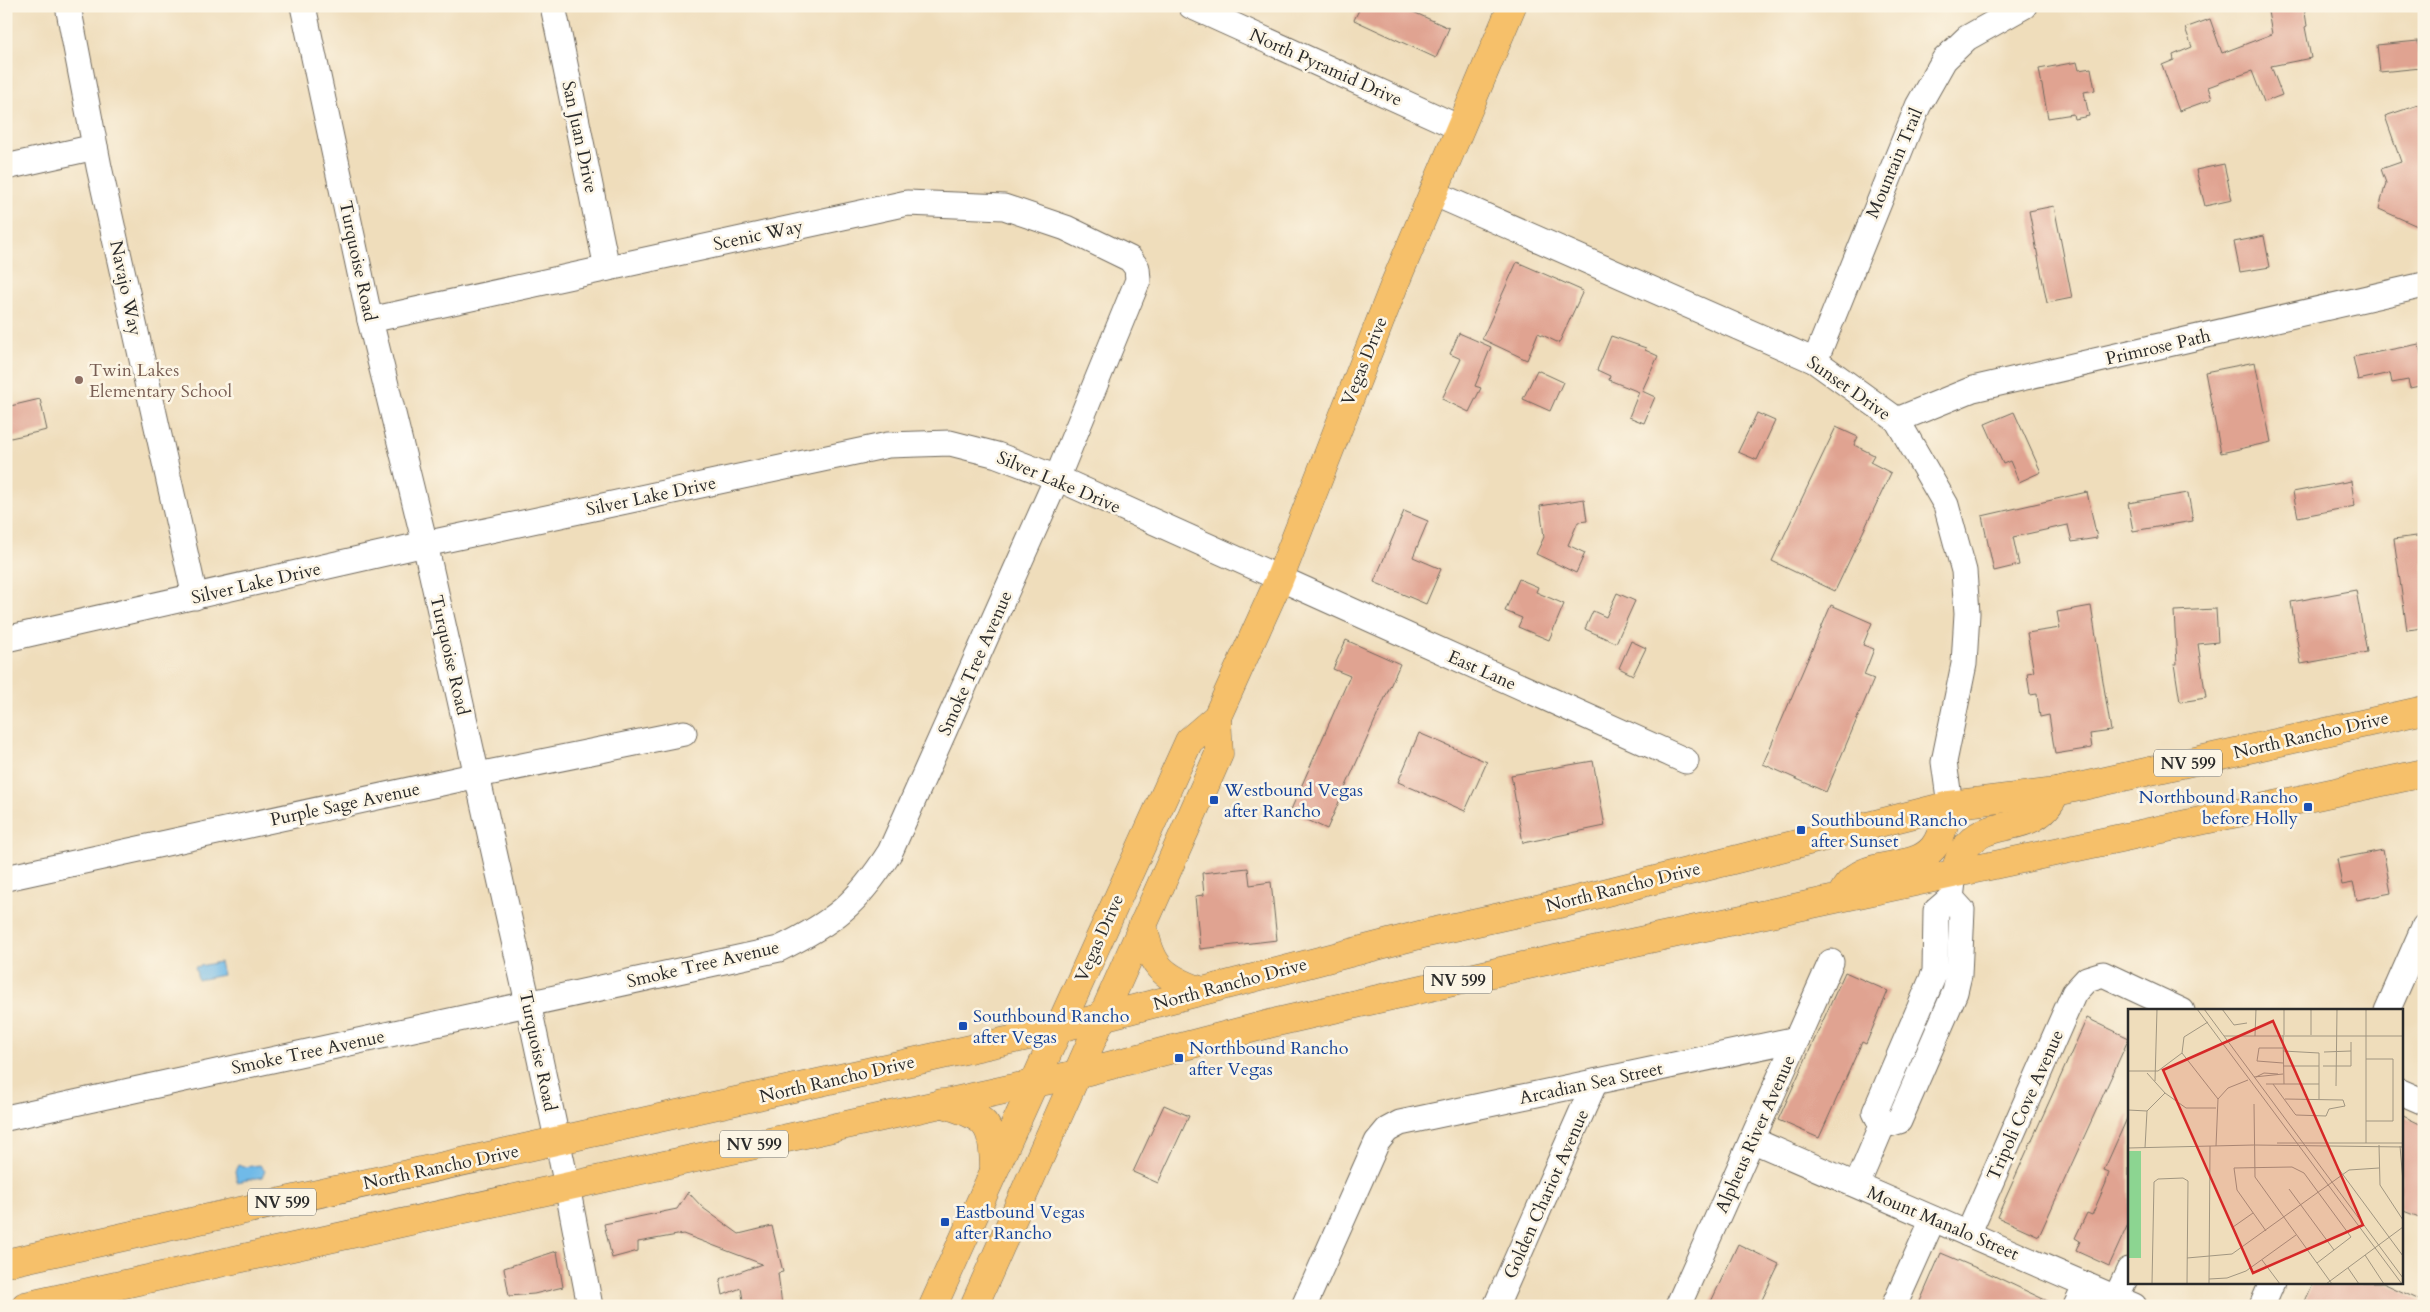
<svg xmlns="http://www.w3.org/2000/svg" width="2430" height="1312" font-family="Cardo,serif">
<rect width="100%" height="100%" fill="#fcf5e5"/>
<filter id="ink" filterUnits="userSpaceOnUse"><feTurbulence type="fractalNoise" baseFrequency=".02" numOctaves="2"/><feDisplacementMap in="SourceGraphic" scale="10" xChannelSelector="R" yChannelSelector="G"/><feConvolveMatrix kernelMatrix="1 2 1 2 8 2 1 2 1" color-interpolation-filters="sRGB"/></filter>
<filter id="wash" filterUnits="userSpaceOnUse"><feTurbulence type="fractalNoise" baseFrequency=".0096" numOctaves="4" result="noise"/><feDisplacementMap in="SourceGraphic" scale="20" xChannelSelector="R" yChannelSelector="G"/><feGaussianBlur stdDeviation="1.12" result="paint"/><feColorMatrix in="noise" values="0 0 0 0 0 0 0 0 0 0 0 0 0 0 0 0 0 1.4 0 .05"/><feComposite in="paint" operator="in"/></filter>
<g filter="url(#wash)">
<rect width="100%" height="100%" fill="#efddbb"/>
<g fill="#6fbae8" stroke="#4d728a">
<path d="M220,962L223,975L198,980L195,967Z"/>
<path d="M238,1165L244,1167L260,1165L265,1171L262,1177L237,1182L235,1171Z"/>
</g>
<g id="blocks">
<g fill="#e0a391">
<path d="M1361,6H1400L1449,28L1436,58L1354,20Z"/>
<path d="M2267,6H2304L2307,26L2305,27L2311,58L2271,66L2282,95L2264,102L2252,71L2208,87L2212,99L2179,111L2162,65L2174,60L2173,55L2192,47L2185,28L2210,19L2222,53L2272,34Z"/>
<path d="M2418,41L2421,68L2380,72L2377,45Z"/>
<path d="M2077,62L2079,70L2091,68L2095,90L2084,92L2089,116L2074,119L2073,114L2048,118L2039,69Z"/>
<path d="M2424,103V229L2379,209L2386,183L2381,169L2401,162L2385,116Z"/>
<path d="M2224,164L2232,200L2205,206L2196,170Z"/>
<path d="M2054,206L2072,298L2047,303L2029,211Z"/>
<path d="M2264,236L2270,267L2240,272L2234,242Z"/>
<path d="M1517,262L1583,291L1559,343L1538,333L1527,360L1482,339Z"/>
<path d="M1459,333L1491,347L1475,386L1481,388L1469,412L1442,399L1461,359L1450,354Z"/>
<path d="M1611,336L1646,348L1645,350L1658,356L1642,391L1655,397L1644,423L1629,417L1639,392L1609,380L1610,376L1597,370Z"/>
<path d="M2419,344L2424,370V385L2410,388L2408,380L2392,383L2390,373L2358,380L2353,357Z"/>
<path d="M2255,362L2271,442L2221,453L2205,372Z"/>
<path d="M1537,370L1563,382L1550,411L1523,399Z"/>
<path d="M40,399L47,430L6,439V407Z"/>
<path d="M2014,412L2041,472L2019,482L2010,461L2003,464L1985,424Z"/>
<path d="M1757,413L1775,421L1757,460L1738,452Z"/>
<path d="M1836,427L1858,437L1854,445L1874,455L1870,462L1891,473L1835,591L1772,561Z"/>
<path d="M2351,481L2355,506L2298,517L2293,492Z"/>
<path d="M2087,492L2097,538L2072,542L2068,525L2013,537L2019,565L1994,571L1982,516Z"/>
<path d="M2188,493L2193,521L2133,531L2128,503Z"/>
<path d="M1584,499L1587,521L1578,522L1568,545L1585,553L1576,573L1536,554L1544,537L1540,506Z"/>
<path d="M1404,511L1428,521L1413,557L1441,569L1426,604L1374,582Z"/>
<path d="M2424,535V628L2407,630L2394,539Z"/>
<path d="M1519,579L1538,587L1536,592L1564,604L1549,640L1518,627L1522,618L1505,611Z"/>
<path d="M2356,590L2367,652L2301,664L2291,602Z"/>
<path d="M1617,593L1635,601L1616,643L1585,629L1593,611L1606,617Z"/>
<path d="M1831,605L1872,623L1863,645L1874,649L1864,675L1874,679L1826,792L1763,764Z"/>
<path d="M2091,606L2111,731L2090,734L2092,748L2055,754L2049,715L2040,717L2037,694L2030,695L2027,673L2034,672L2027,633L2060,628L2057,612Z"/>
<path d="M2216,609L2218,642L2198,644L2206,698L2180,702L2174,664H2177L2174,611Z"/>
<path d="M1346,640L1400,664L1327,829L1290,812L1350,676L1333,669Z"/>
<path d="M1631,641L1646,648L1633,675L1619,668Z"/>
<path d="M1419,733L1487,762L1465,811L1398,782Z"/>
<path d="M1593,761L1605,826L1523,843L1511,775Z"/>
<path d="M2383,850L2391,893L2357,900L2353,883L2342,885L2337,859Z"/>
<path d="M1248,868L1250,885L1271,882L1277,940L1200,949L1195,896L1204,895L1202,873Z"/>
<path d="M1845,972L1888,991L1866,1044L1862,1042L1819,1138L1778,1120Z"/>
<path d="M2087,1018L2129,1038L2039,1236L1997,1217Z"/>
<path d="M1164,1105L1189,1116L1158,1183L1133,1172Z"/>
<path d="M2129,1114V1222L2109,1266L2076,1251L2080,1241L2075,1238L2087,1213L2092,1215L2106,1183L2109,1172L2104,1170Z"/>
<path d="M2401,1115L2424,1126V1219L2401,1210Z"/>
<path d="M688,1192L703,1208L739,1234L772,1226L783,1272L778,1273L782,1306H744L741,1288L723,1295L720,1279L762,1264L683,1234L638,1242V1251L612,1258L604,1224L677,1209Z"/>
<path d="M1738,1244L1779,1264L1759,1306H1709Z"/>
<path d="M557,1251L563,1287L534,1294L509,1296L504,1268Z"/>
<path d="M1941,1253L1986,1272L2058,1306H1918Z"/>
<path d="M2313,1283H2383L2424,1302V1306H2303Z"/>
</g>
</g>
</g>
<g filter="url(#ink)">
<use href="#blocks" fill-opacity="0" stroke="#70695d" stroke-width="1"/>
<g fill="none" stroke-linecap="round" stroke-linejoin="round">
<g stroke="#70695d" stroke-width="27">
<g id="minor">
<path d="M68,6L99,167L195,597"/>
<path d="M303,6L370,320L425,544L528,1003L567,1186L590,1306"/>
<path d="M553,6L607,268"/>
<path d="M1191,6L1460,128"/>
<path d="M6,167L95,147"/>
<path d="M1433,193L1815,361L1897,420L1946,505L1964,571L1967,613L1964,664L1944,762L1950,805"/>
<path d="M1815,361L1918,106L1944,60L1967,38L2024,6"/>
<path d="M1897,420L1973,389L2424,285"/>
<path d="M6,639L425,544L888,445L950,443L997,455L1057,478L1686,761"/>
<path d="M6,878L478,775L684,733"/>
<path d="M2387,1011L2424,927"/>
<path d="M2401,1092L2424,1102"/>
<path d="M6,1118L779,949C834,922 857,904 890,852L1057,478L1138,280L1137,268L1130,259L1066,228L1004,207L907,203L370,320"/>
<path d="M1882,1126L1875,1112L1935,972L1936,911L1951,898L1953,882"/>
<path d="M1752,1140L2134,1306"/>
<path d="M1857,1185L1882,1126L1899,1121L1955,992L1959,975L1962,910L1951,898"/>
<path d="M1968,1234L2074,993L2087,979L2103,974L2182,1011"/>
<path d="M2116,1298L2129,1270"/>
<path d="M1304,1306L1377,1142L1387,1130L1400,1123L1797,1039"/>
<path d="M1496,1306L1595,1082"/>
<path d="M1678,1306L1831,962"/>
<path d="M1894,1306L1933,1219"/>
<path d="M2076,1306L2086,1285"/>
<path d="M2262,1306L2272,1283"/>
</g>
</g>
<g stroke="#70695d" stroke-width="29">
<g id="major">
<path d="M1954,873C1957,866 1959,857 1963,851C1988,812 2034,841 2056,792"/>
<path d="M1841,896C1861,853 1909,876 1933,848C1943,836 1945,819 1950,805"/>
<path d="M1143,924C1150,964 1160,976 1199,990"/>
<path d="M941,1103C986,1118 993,1120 994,1170"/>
<path d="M6,1263L1033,1035L1427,933L1568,902L1950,805L2056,792L2424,710"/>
<path d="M25,1306L1077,1074L1277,1022L1523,966L2424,773"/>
<path d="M933,1306L1189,741L1217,717L1279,580L1395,283L1512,6"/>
<path d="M974,1306L1219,754L1217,717"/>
</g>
</g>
<use href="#minor" stroke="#fff" stroke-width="25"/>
<use href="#major" stroke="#f6c06b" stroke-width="28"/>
</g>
</g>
<circle fill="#8d6e63" stroke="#fcf5e5" stroke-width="2" cx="79" cy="380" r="5"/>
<g fill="#1a4fb4" stroke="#fcf5e5" stroke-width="2">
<rect x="1209" y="795" width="10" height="10" rx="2.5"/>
<rect x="2303" y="802" width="10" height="10" rx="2.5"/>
<rect x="1796" y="825" width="10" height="10" rx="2.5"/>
<rect x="958" y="1021" width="10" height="10" rx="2.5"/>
<rect x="1174" y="1053" width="10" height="10" rx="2.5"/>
<rect x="940" y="1217" width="10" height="10" rx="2.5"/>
</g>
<g text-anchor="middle" stroke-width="5" stroke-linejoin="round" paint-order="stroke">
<g fill="#fcf5e5" stroke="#6a6863" stroke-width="1">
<rect x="2154" y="749.5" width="68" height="27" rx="4"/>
<rect x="1424" y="966.5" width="68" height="27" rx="4"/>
<rect x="720" y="1130.5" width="68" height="27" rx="4"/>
<rect x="248" y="1188.5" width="68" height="27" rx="4"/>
</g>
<g font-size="16" font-weight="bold" fill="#2b2b2b">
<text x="2188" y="769">NV 599</text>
<text x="1458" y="986">NV 599</text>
<text x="754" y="1150">NV 599</text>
<text x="282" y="1208">NV 599</text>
</g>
<g font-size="18" fill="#2b2b2b" stroke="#fcf5e5">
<text transform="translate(1326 67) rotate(24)" y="6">North Pyramid Drive</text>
<text transform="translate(580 137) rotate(78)" y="6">San Juan Drive</text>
<text transform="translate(1894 163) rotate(-67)" y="6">Mountain Trail</text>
<text transform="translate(758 235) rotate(-12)" y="6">Scenic Way</text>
<text transform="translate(358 261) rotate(78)" y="6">Turquoise Road</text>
<text transform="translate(126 288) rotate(78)" y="6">Navajo Way</text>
<text transform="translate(2158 347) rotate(-13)" y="6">Primrose Path</text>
<text transform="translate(1364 361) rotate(-68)" y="6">Vegas Drive</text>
<text transform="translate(1849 388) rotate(35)" y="6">Sunset Drive</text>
<text transform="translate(1059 482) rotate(23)" y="6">Silver Lake Drive</text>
<text transform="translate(651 496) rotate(-12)" y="6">Silver Lake Drive</text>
<text transform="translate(256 583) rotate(-13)" y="6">Silver Lake Drive</text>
<text transform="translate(450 655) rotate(77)" y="6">Turquoise Road</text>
<text transform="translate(975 663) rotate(-66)" y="6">Smoke Tree Avenue</text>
<text transform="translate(1482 670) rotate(24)" y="6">East Lane</text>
<text transform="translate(2311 735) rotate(-13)" y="6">North Rancho Drive</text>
<text transform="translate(345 804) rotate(-12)" y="6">Purple Sage Avenue</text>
<text transform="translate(1623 887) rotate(-14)" y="6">North Rancho Drive</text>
<text transform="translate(1099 938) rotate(-66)" y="6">Vegas Drive</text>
<text transform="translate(703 964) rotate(-13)" y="6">Smoke Tree Avenue</text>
<text transform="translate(1230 984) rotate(-15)" y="6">North Rancho Drive</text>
<text transform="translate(538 1051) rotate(78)" y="6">Turquoise Road</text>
<text transform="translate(308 1052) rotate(-12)" y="6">Smoke Tree Avenue</text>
<text transform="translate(837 1079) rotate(-13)" y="6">North Rancho Drive</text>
<text transform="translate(1591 1083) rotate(-12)" y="6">Arcadian Sea Street</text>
<text transform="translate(2025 1105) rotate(-66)" y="6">Tripoli Cove Avenue</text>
<text transform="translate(1755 1134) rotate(-66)" y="6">Alpheus River Avenue</text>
<text transform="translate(441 1167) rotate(-12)" y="6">North Rancho Drive</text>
<text transform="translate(1546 1194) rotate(-66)" y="6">Golden Chariot Avenue</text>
<text transform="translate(1943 1223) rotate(23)" y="6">Mount Manalo Street</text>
</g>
<g font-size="18" fill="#785e54" stroke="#fcf5e5" text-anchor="start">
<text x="89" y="376">Twin Lakes<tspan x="89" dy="21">Elementary School</tspan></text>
</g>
<g font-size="18" fill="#164399" stroke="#fcf5e5" text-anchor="start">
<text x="1224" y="796">Westbound Vegas<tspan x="1224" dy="21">after Rancho</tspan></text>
<text x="2298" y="803" text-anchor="end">Northbound Rancho<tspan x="2298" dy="21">before Holly</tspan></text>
<text x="1811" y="826">Southbound Rancho<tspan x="1811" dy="21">after Sunset</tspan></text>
<text x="973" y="1022">Southbound Rancho<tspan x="973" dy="21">after Vegas</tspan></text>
<text x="1189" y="1054">Northbound Rancho<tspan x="1189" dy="21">after Vegas</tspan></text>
<text x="955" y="1218">Eastbound Vegas<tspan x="955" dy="21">after Rancho</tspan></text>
</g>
</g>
<g transform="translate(2128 1009)">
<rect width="275" height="275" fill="#efddbb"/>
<path d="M0,142H13V249H0Z" fill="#8cd591"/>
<path fill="none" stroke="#a19681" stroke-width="1" d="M69,0L274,275M76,0L275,269M94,0L106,16L119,14M155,26L156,75M156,26V0M183,26V0M96,27H275M127,27L128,0M155,39H131L129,52L155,54M155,42L191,44V90M196,43L223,42M54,44L90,90M238,50H265V112H238M155,57H191M195,57H223V33M0,62H30L54,44L56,28L80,13M19,64L37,84M126,68L155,65M128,68L136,64L150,65M27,72L29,0M138,75H191M145,75L167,105L168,106L198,107L201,100L217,97L215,91L157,90M208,77L209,0M126,95L127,168L204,275M0,101L19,102M149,134H275M238,134V0M251,136L252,176L275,211M88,137L90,90L100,79L120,71M272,137L275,173M0,139L126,136L275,138M17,139L19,102L37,84L58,99H88M210,159L275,247M161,180L206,241M105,218L125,204M138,222L109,181L106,159L164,158L176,164L223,228L189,254M237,246L256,275M59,249L104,245L221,161L251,159M134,251L152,275M220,259L231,275M81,270L99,269L118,262L168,226M24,275L26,173L30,170L55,169L60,172L59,275M81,275L82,137M198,275L275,218"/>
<path fill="#d62828" fill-opacity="0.15" stroke="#d62828" stroke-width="2.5" d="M145,12L235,216L125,264L35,61Z"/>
<rect width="275" height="275" fill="none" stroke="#2b2b2b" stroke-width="2.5"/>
</g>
<rect width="2430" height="1312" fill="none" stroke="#fcf5e5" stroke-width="25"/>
</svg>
